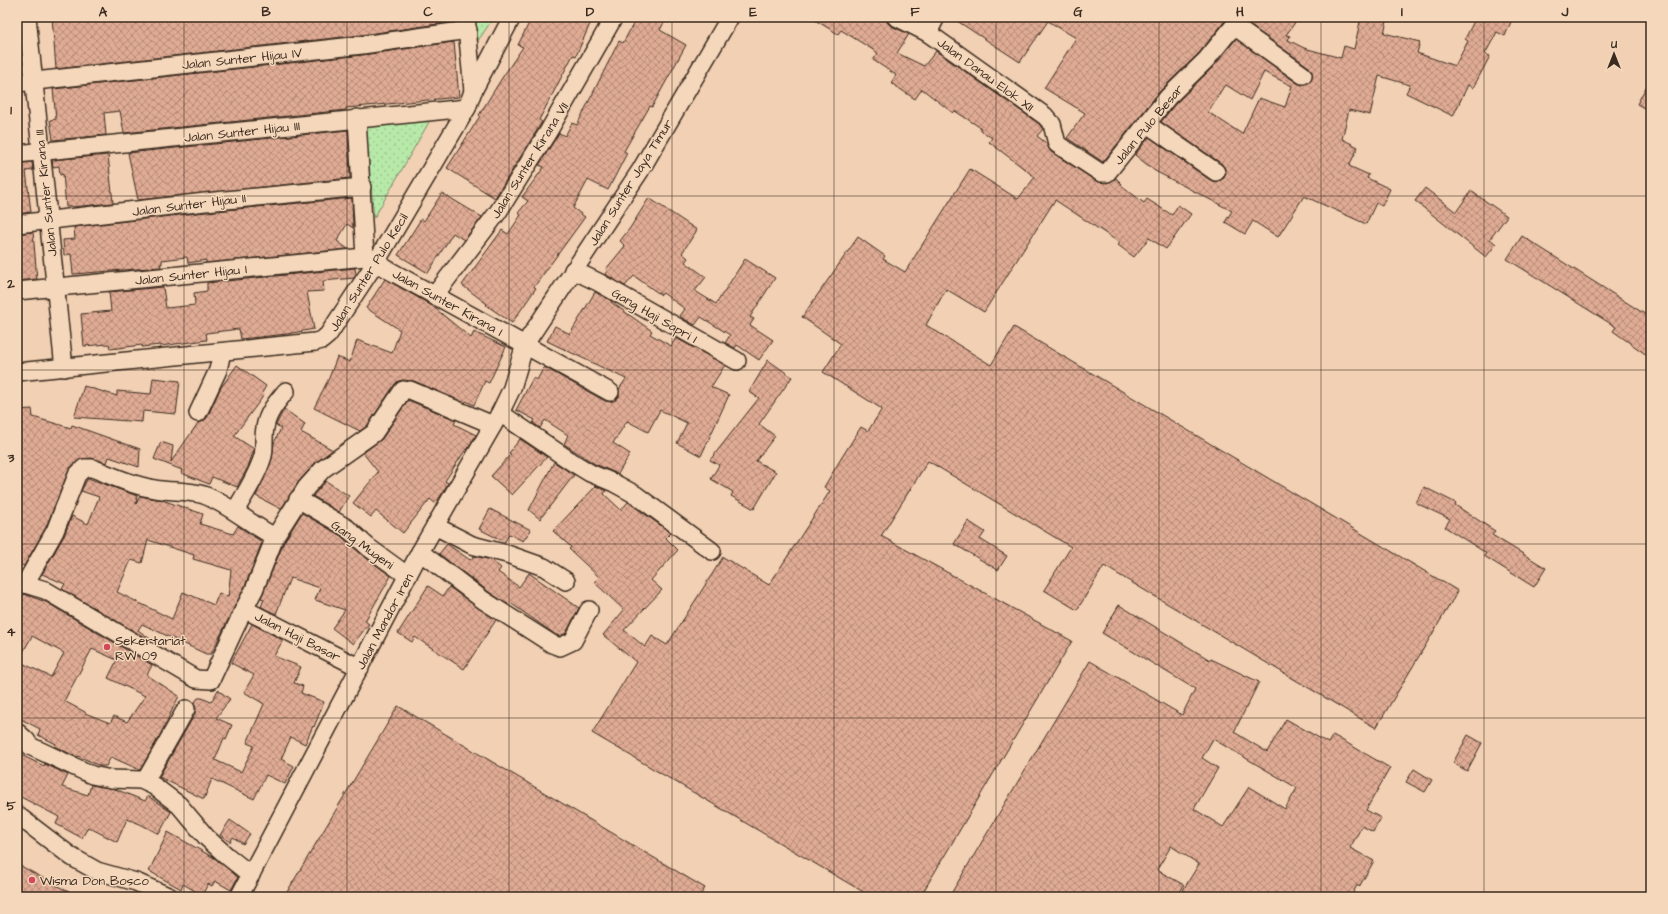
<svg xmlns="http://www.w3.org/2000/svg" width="1668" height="914" font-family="'Architects Daughter',sans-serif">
<defs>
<pattern id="green-dots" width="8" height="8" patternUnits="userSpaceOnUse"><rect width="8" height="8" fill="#b7e9a9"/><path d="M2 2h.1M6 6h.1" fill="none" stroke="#9ec891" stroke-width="1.8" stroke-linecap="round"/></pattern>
<pattern id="building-cross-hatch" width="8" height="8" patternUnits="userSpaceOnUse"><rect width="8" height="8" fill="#dfab94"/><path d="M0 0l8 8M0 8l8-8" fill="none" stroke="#b68b78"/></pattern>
</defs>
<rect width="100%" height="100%" fill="#f1d0b4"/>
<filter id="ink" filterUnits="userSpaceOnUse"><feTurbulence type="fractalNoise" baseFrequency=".025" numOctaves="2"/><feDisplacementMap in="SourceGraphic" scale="8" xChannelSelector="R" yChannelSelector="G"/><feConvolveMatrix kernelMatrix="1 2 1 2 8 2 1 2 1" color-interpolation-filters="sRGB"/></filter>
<g filter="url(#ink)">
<g fill="url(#green-dots)" stroke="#798a64">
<path d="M472,17H494L475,45Z"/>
<path d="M433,115L374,218L365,123Z"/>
</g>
<g fill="url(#building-cross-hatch)" stroke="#3b2a1e" fill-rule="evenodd">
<path d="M52,17H452V22L361,35L56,69Z"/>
<path d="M532,17H593L576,56L573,55L539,120L542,122L495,198L447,168L480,116L479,115L502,78L523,47L518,45Z"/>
<path d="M637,17H667L660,30L686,45L652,107L650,106L624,151L627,153L608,190L588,180L573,208L585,217L534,287L536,288L512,323L486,305L487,304L462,285L502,230L508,234L521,215L518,213L528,201L522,197L544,167L539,165L559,133L565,136L572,123L577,125L619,41L623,43Z"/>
<path d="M810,17H886L887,22L891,26L909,34L897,53L924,66L936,51L1038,123L1043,129L1037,136L1046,143L1051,152L1096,181L1107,183L1116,178L1122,184L1121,185L1144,203L1147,199L1172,215L1178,205L1191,214L1166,249L1149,238L1134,257L1118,245L1120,243L1055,200L984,312L946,289L926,325L991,365L1014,327L1458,591L1376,728L1104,566L1077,610L1044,590L1071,547L928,461L881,536L1072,641L920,897H872L592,733L636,662L603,635L624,610L594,582L599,577L569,549L571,547L553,531L596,486L606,491L604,494L621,510L628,502L671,533L666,538L678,550L651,580L662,590L624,630L645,647L652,636L667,645L723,557L769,585L830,491L824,487L842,457L861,427L868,431L882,409L823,372L841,344L802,317L858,237L885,256L883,259L905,272L970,169L1018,199L1035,177L989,142L992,138L980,130L981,128L955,111L953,113L922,89L915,99L891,83L896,75L873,60L878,53L841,30L838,34Z"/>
<path d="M951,17H1228L1199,53L1160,91L1103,162L1067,138L1085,113L1044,88L1076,38L1048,21L1020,62Z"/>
<path d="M1251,17H1299L1286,35L1290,36L1288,40L1304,48L1341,58L1344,46L1354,49L1361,17H1388L1384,33L1420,42L1417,53L1455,66L1468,41L1465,39L1476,17H1513L1505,36L1497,32L1485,54L1490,56L1473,88L1468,85L1453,116L1406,93L1410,85L1379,76L1370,115L1349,110L1342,139L1358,147L1349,166L1369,175L1367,178L1390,189L1382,206L1376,203L1366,224L1304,196L1278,237L1253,221L1245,234L1225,222L1232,211L1155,171L1135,155L1149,137L1210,180L1216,182L1224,178L1226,172L1222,164L1161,122L1175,104L1214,66L1236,39L1297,83L1302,85L1311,81L1313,76L1309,67L1248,24ZM1264,72L1292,86L1285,107L1259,98L1242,134L1208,112L1224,86L1226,85L1250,100Z"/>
<path d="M454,42L459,97L346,108V110L124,133L120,111L104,113L106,135L53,140L50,120L56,119L53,89L363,55Z"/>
<path d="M1651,78V112L1637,104Z"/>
<path d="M348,130L350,178L138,200L128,153Z"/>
<path d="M108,155L113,203L72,207V206L66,207L63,174L60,175L59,166L53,167L52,160Z"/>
<path d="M32,162L33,170L26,171L31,212L17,214V164Z"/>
<path d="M1425,188L1456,212L1471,191L1507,216L1490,239L1496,244L1486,257L1415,201Z"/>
<path d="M442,193L482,217L464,240L453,233L428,273L398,255L421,219L424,221Z"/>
<path d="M352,198L353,228L347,224L337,241L348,249L206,263V260L188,263L187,257L162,260V264H160L161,267L73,274L71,254L64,255L63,240L75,239L74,227L206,212Z"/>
<path d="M649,198L697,230L682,253L688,258L685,262L706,277L695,291L716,304L745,259L775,278L750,317L754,319L750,325L773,340L759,360L737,345L735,348L725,343L730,335L701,317L695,325L684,319L680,316L685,309L663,293L661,295L634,276L625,286L605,274L607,271L606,269L625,246L620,241L630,228Z"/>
<path d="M33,232L37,279L17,281V234Z"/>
<path d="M1522,236L1651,318V358L1613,331L1616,327L1507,259Z"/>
<path d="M355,268L356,275L354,278L323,281L324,291L307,292L314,329L287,334L241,339L239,329L206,333L207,340L160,346V345L142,347V345L110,349L109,344L84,346L81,314L111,311L109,292L163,287L166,308L195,305L194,293L207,291V283Z"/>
<path d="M385,279L431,305L471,338L474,332L506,347L489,383L485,381L474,405L466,401L465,403L414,381L403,380L398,381L395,384L367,426L360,431L314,408L329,378L337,357L350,362L357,340L392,353L400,330L366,308Z"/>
<path d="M595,292L612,301L611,302L652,331L650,334L671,346L676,338L725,365L711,387L729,395L701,456L677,443L687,423L660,410L648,432L627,421L613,443L630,454L618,474L595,464L564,444L568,435L545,420L540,428L533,423L535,420L516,410L533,378L537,380L544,367L605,401L611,402L619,397V389L626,379L547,341L555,326L570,334Z"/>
<path d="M768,360L792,377L759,424L775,436L756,461L776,472L754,509L731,496L733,492L711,479L719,465L710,460L759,398L749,392Z"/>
<path d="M237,365L266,386L262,393L264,395L234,436L254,449L248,467L237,487L212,477L209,484L181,473L182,470L154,459L161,442L173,446L171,462L198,423L203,421L207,418L220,389Z"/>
<path d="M153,378L180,381L176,414L143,411L142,422L74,417L84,386L117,396V391L151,394Z"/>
<path d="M408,400L456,420L454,424L476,435L467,450L466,449L445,481L448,483L436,504L430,499L403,533L376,511L371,517L353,503L378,472L363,453L382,439Z"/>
<path d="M32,409L33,417L71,428L72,425L140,449L139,467L109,457L107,463L92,458L80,459L70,468L46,527L24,566L17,563V410Z"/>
<path d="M284,409L305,424L301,432L333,450L316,462L299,481L281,509L256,496L272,459L274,443L281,428L276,425Z"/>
<path d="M520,439L547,457L512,495L491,476L511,454L509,453Z"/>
<path d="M554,462L574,475L540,519L529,510Z"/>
<path d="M88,478L137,496L136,504L140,496L162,500L203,514L200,524L233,534L238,526L262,542L245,586L211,654H206L142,624L138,630L161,647L62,589L65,584L42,574L64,536L72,516L88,524L99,497L81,491ZM148,540L194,555L193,559L231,570L228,597L219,593L214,605L183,592L172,619L117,592L131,560L142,563Z"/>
<path d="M326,481L349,496L339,512L313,496Z"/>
<path d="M1424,487L1456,503L1455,505L1495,531L1492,535L1546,568L1534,587L1484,556L1486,553L1445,527L1450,519L1416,503Z"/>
<path d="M490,509L531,530L523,541L509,534L505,542L479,529Z"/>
<path d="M302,513L341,536L362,555L391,576L365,621L369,624L353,644L332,628L345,610L315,600L320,588L290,578L276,614L261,607L264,599L261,598L284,542Z"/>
<path d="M968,521L985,532L980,539L1007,556L998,570L954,544Z"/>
<path d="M447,544L470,560L474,556L491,560L501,568L498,572L519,587L529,573L579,608L566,633L560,636L556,635L509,602L507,604L489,592L439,554Z"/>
<path d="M428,586L443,596L449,587L496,620L464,669L415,637L412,642L398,633Z"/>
<path d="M24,594L46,602L152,665L147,675L179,696L159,737L140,770L111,757L106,766H100L78,756L77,757L54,746L56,744L38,735L40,729L17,717V609ZM32,636L64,653L51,677L18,661ZM92,649L117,660L108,678L145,696L127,722L114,716L110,723L85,713V712L64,701Z"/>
<path d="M1119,605L1210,660L1211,659L1259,682L1234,732L1267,752L1286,719L1328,743L1333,735L1390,768L1366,810L1381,818L1373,832L1362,826L1350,848L1374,861L1359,887L1357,885L1351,897H1195L1183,890L1199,864L1171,846L1157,870L1184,885L1177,897H949L1090,661L1182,715L1195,689L1102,633ZM1213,739L1297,788L1285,809L1249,787L1223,827L1194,809L1218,768L1202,758Z"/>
<path d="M252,624L283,640L274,656L301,667L294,683L303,686L301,693L324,702L314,727L313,726L305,744L291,737L281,759L294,766L285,784L266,775L254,799L212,779L204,799L159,777L195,714L196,709L194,703L198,698H202L211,702L218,690L230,699L216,718L232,725L226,739L224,738L215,760L241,772L254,746L247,743L264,704L244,692L254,675L231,663Z"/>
<path d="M398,706L705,888L699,897H284Z"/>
<path d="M1468,735L1482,743L1467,771L1453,763Z"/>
<path d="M21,755L44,766L45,764L68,775L62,787L88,795L91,785L115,789L145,801L148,796L171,812L159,834L140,824L127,819L117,842L88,827L82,838L56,824L59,817L17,795V764Z"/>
<path d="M1414,769L1432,780L1425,792L1406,782Z"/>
<path d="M230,820L250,834L243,844L233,837L230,842L220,835Z"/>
<path d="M168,832L216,859L238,877L231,890L215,881L212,886L208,884L202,895L183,884L181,889L149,871Z"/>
<path d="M17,864L78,897H17Z"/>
</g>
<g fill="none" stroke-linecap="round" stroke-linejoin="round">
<g stroke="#3b2a1e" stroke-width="20">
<g id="minor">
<path d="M27,17L64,368"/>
<path d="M466,17L473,91"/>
<path d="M896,17L928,33L1045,116L1052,124L1057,144L1101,173H1107L1168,97L1206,60L1241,17"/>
<path d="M1234,26L1303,75"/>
<path d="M928,33L936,17"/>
<path d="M17,83L362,45L468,30"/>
<path d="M357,118L365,257L610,392"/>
<path d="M1147,124L1216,172"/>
<path d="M17,154L467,108"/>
<path d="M17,224L205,202L362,187"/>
<path d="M573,270L598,282L737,361"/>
<path d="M17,291L365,257"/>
<path d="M434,296L498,212L548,132L614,17"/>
<path d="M17,372L315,342L322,340L328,335L376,262L467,108L473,91L512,17"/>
<path d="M410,390L493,425"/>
<path d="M198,413L218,370L222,352"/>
<path d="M500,413L572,462L590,473L614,483L636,495L712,551"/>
<path d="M298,499L347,528L368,547L408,576"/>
<path d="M235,511C245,494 257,476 263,456C265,447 263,437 265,428C267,413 277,402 286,391"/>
<path d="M435,526L472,545L507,554L544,567L566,581"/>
<path d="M420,552L483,600L552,644L560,647L573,641L589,610"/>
<path d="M17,584H25L45,590L196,679L211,680L244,609L360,668"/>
<path d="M25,584L55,531L77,475L84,468H92C113,476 133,486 155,489C172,492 188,490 204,495C230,505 251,525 275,537"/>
<path d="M244,609L254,590L275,537L306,488L323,469L374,433L403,390"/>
<path d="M17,732L26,740L30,746L92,775L111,779L141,780L154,786L179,805L207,838L227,856L251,875"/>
<path d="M145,781L186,709"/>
<path d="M17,815L72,857L88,866L97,871L136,882L170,897"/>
<path d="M239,897L420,552L500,413L512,388L525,344L640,171L730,17"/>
</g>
</g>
<use href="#minor" stroke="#f5d8bb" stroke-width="17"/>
</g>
</g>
<path fill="none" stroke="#3b2a1e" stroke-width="1" stroke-opacity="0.55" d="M184,17V897M347,17V897M509,17V897M672,17V897M834,17V897M996,17V897M1159,17V897M1321,17V897M1484,17V897M17,196H1651M17,370H1651M17,544H1651M17,718H1651"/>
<g fill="#d1495b" stroke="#f5d8bb" stroke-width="1.5">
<circle cx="107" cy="647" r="4"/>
<circle cx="32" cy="880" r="4"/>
</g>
<g text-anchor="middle" stroke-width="3" stroke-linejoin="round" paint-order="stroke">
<g font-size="13" fill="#3b2a1e" stroke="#f5d8bb">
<text transform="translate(242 58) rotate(-6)" y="5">Jalan Sunter Hijau IV</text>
<text transform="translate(986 74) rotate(36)" y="5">Jalan Danau Elok XII</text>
<text transform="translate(1148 124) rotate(-50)" y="5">Jalan Pulo Besar</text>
<text transform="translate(242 131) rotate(-6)" y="5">Jalan Sunter Hijau III</text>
<text transform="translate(529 160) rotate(-58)" y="5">Jalan Sunter Kirana VII</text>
<text transform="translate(630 182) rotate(-58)" y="5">Jalan Sunter Jaya Timur</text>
<text transform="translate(45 193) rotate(-96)" y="5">Jalan Sunter Kirana III</text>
<text transform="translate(189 204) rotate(-7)" y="5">Jalan Sunter Hijau II</text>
<text transform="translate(368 272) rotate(-58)" y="5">Jalan Sunter Pulo Kecil</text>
<text transform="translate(191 274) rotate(-6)" y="5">Jalan Sunter Hijau I</text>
<text transform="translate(448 302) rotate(29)" y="5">Jalan Sunter Kirana I</text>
<text transform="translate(655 315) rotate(30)" y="5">Gang Haji Sapri I</text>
<text transform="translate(363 544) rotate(36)" y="5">Gang Mugeni</text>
<text transform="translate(384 621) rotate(-62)" y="5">Jalan Mandor Iren</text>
<text transform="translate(298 636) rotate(27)" y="5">Jalan Haji Basar</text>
</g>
<g font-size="13" fill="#3b2a1e" stroke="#f5d8bb" text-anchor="start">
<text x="115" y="645">Sekertariat<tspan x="115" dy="15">RW 09</tspan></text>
<text x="40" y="885">Wisma Don Bosco</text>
</g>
</g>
<rect width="1668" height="914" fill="none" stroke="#f5d8bb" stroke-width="44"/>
<g transform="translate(1614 54)" stroke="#f5d8bb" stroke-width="3" paint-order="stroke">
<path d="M0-3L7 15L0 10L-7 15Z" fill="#3b2a1e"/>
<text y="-6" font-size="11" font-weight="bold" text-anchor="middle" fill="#3b2a1e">U</text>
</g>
<rect x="22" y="22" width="1624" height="870" fill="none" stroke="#3b2a1e" stroke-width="1.5"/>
<g font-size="13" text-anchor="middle" font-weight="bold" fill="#3b2a1e">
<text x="103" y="16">A</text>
<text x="266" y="16">B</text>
<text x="428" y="16">C</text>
<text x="590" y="16">D</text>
<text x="753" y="16">E</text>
<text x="915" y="16">F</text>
<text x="1078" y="16">G</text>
<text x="1240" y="16">H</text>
<text x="1402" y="16">I</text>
<text x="1565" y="16">J</text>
<text x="11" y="114">1</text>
<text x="11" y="288">2</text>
<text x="11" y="462">3</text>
<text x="11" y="636">4</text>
<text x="11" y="810">5</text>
</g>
</svg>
